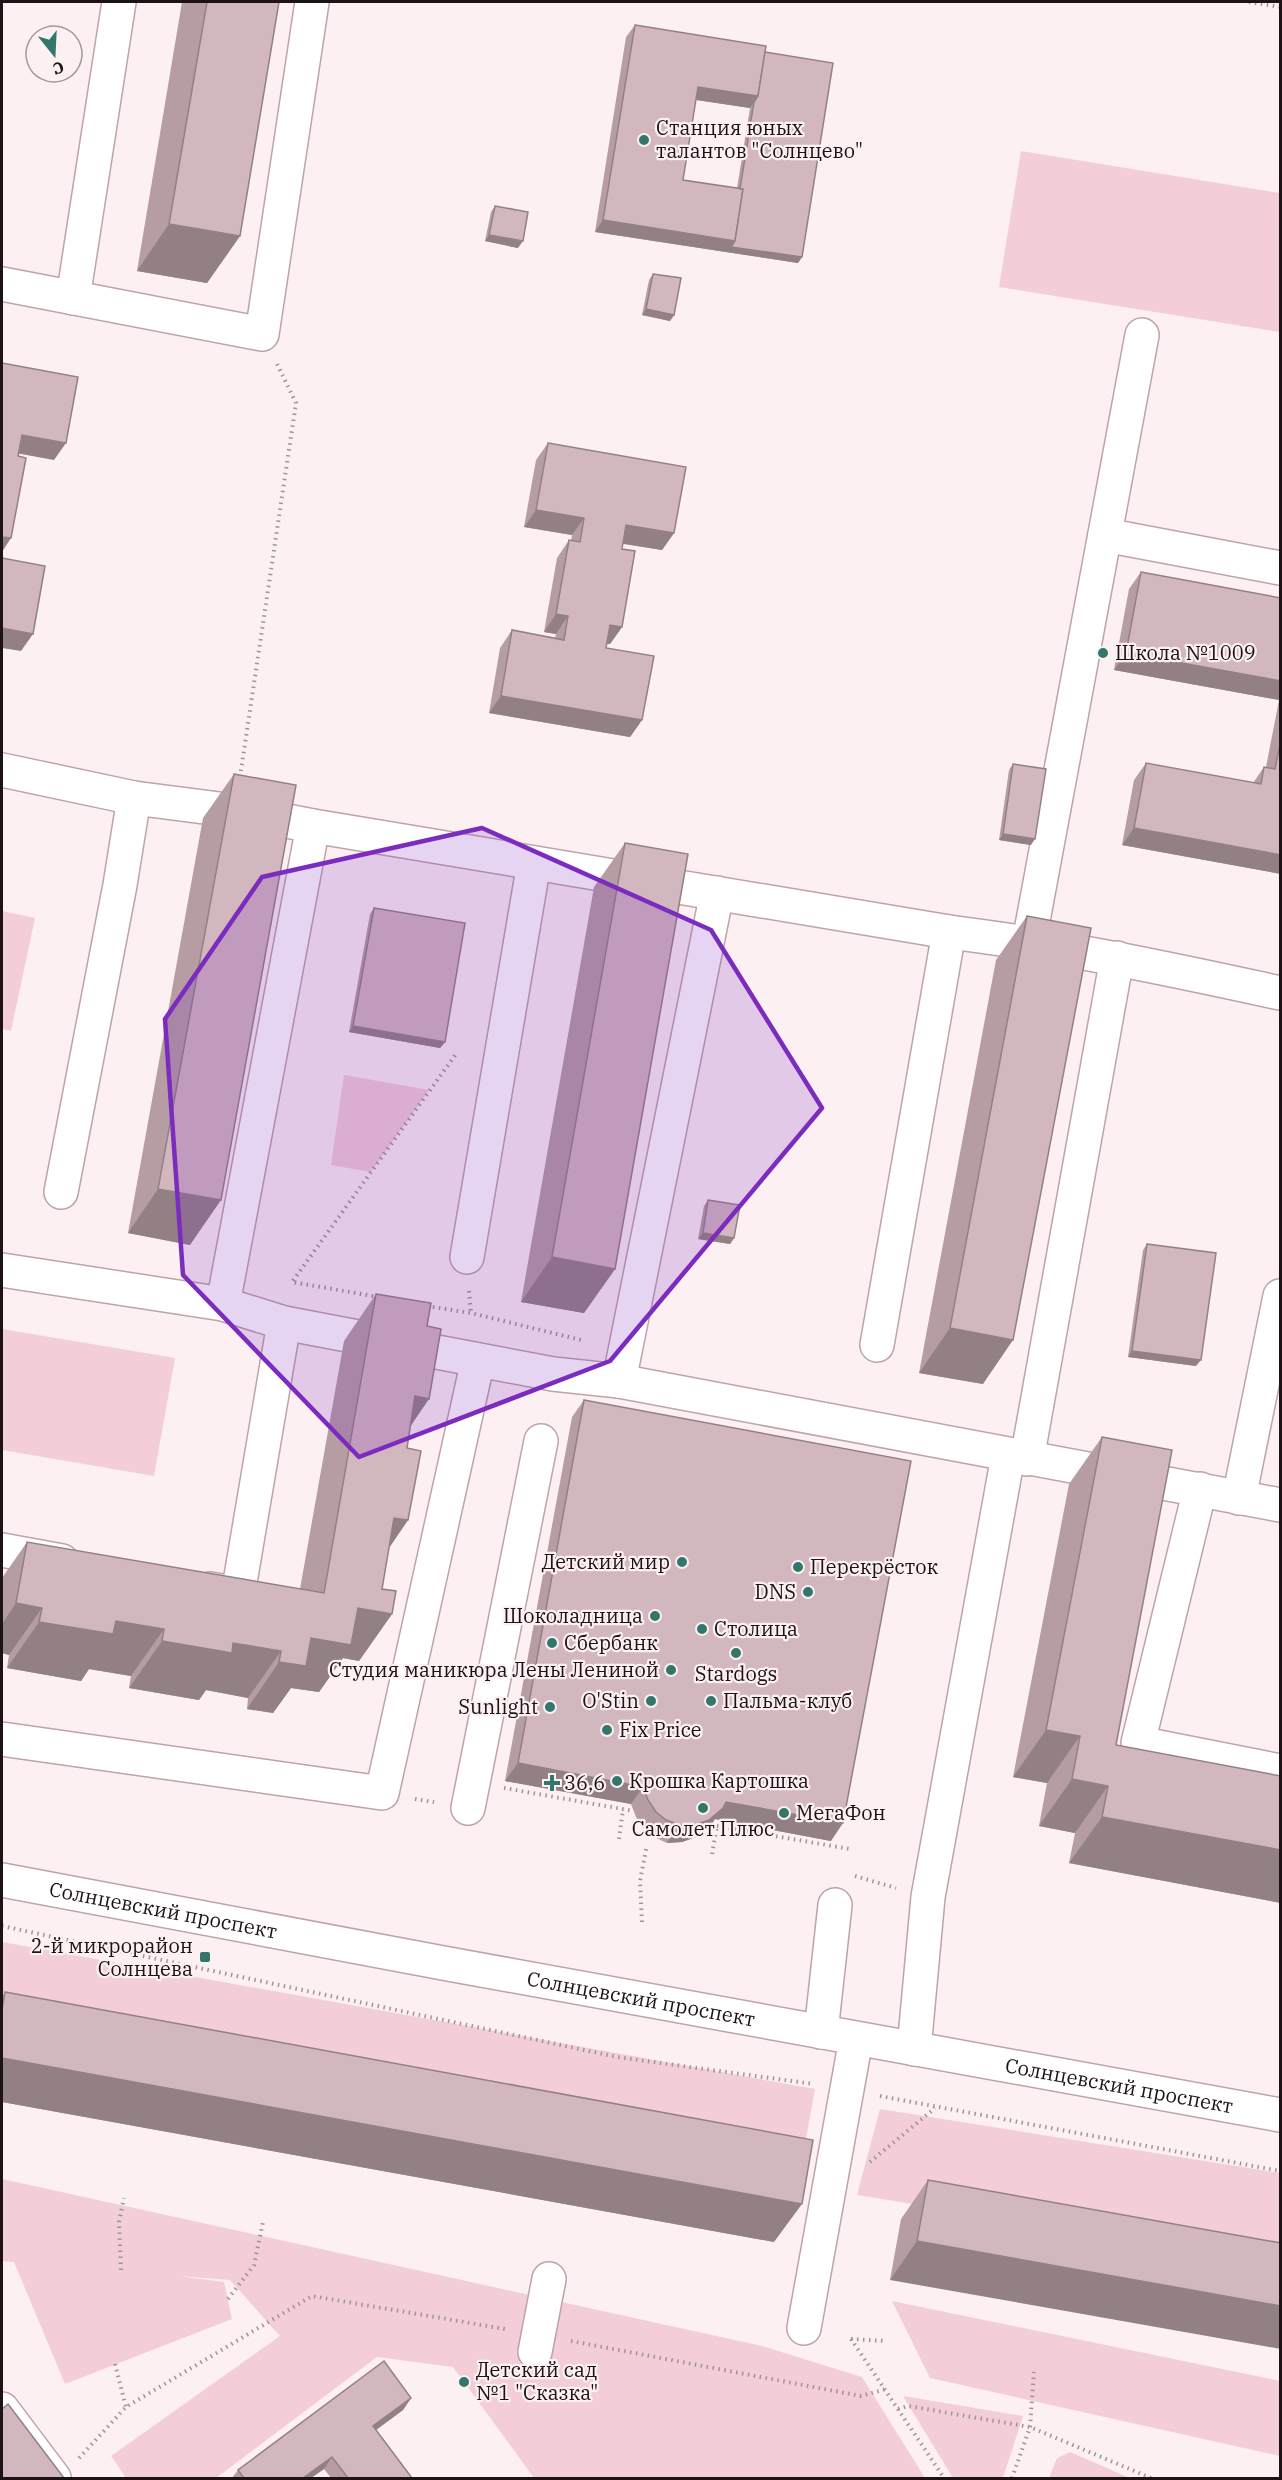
<svg xmlns="http://www.w3.org/2000/svg" width="1282" height="2480" font-family="'IBM Plex Serif',serif">
<rect width="100%" height="100%" fill="#fcf0f3"/>
<g fill="#f3cdd8">
<path d="M1021,151L1280,193V332L999,287Z"/>
<path d="M2,911L35,918L11,1031L2,1029Z"/>
<path d="M344,1075L429,1090L371,1172L331,1165Z"/>
<path d="M2,1329L175,1358L154,1476L2,1450Z"/>
<path d="M2,1942L815,2089L800,2172L2,2026Z"/>
<path d="M880,2109L1280,2173V2263L857,2195Z"/>
<path d="M2,2179L762,2346L862,2377L925,2478H534L453,2367L377,2357L216,2478H126L111,2456L280,2336L230,2280L178,2276L224,2282L232,2319L65,2384L14,2262L2,2261Z"/>
<path d="M892,2301L1280,2381V2456L930,2378Z"/>
<path d="M903,2396L1023,2416L1003,2478H953Z"/>
<path d="M1070,2452L1130,2478H1049L1057,2458Z"/>
</g>
<g fill="none" stroke-linecap="round" stroke-linejoin="round">
<g stroke="#bea3ab" stroke-width="36">
<g id="minor">
<path d="M2,284L262,334L312,2"/>
<path d="M73,298L119,2"/>
<path d="M1105,535L1280,568"/>
<path d="M2,770L134,798L235,811L313,826L949,932C1061,946 1170,969 1280,993"/>
<path d="M1029,942L1142,335"/>
<path d="M61,1192L120,885L134,798"/>
<path d="M467,1257L534,863"/>
<path d="M2,1270L223,1304L284,1323L553,1374L619,1381L1280,1505"/>
<path d="M223,1304L313,826"/>
<path d="M877,1345L949,932"/>
<path d="M619,1381L717,893"/>
<path d="M1027,1459L1117,958"/>
<path d="M1200,1489L1138,1743L1280,1771"/>
<path d="M1239,1498L1280,1296"/>
<path d="M2,1550L62,1561"/>
<path d="M210,1589L238,1594L284,1323"/>
<path d="M2,1739L382,1793L478,1360"/>
<path d="M468,1808L541,1441"/>
<path id="s1" d="M2,1880L443,1963L1280,2115"/>
<path d="M821,2032L835,1905"/>
<path d="M914,2049L928,1897L1008,1456"/>
<path d="M804,2328L856,2039"/>
<path d="M535,2352L549,2279"/>
<path d="M2,2409L54,2478"/>
</g>
</g>
<g stroke="#9f9497" stroke-width="4" stroke-dasharray="1.5 4.5" stroke-linecap="butt">
<path d="M1249,2L1280,7"/>
<path d="M240,777L296,403L277,364"/>
<path d="M469,1291L471,1313"/>
<path d="M379,1297L292,1282L456,1054"/>
<path d="M427,1306L471,1313L581,1340"/>
<path d="M504,1788L634,1811"/>
<path d="M415,1799L434,1802"/>
<path d="M711,1825L850,1849"/>
<path d="M619,1839L623,1809"/>
<path d="M712,1854L717,1826"/>
<path d="M855,1876L896,1888"/>
<path d="M642,1922L640,1881L647,1845"/>
<path d="M2,1926L617,2057L814,2084"/>
<path d="M880,2096L1280,2171"/>
<path d="M870,2162L935,2108"/>
<path d="M121,2270L119,2222L124,2198"/>
<path d="M228,2299L254,2265L263,2222"/>
<path d="M851,2339L944,2478"/>
<path d="M851,2339L885,2341"/>
<path d="M571,2341L861,2396L886,2389"/>
<path d="M115,2364L126,2407"/>
<path d="M898,2409L908,2406L1030,2427L1151,2478"/>
<path d="M79,2458L126,2407L312,2296L505,2329"/>
<path d="M1012,2478L1030,2427L1034,2372"/>
</g>
<use href="#minor" stroke="#fff" stroke-width="33"/>
</g>
<g fill="#b59da3" fill-rule="evenodd">
<path d="M182,2H279L240,236L207,283L137,271Z"/>
<path d="M635,25L765,52L802,257L798,263L595,232L626,37ZM696,100L750,108L737,188L683,180Z"/>
<path d="M495,206L518,248L485,241L491,212Z"/>
<path d="M653,274L674,315L670,321L642,315L649,280Z"/>
<path d="M548,443L674,533L662,550L623,544L622,549V627L610,644H607L606,648L642,720L630,737L489,713L500,648L512,630L555,638L556,634L544,632L557,558L569,540L571,541L572,535L524,527L536,460Z"/>
<path d="M1141,572L1281,598V874L1122,845L1134,780L1146,763L1253,783L1264,767H1266L1279,700L1114,670L1129,589Z"/>
<path d="M1013,764L1031,845L999,840L1009,770Z"/>
<path d="M234,774L190,1245L128,1233L203,818Z"/>
<path d="M625,843L615,1269L584,1313L521,1302L594,887Z"/>
<path d="M374,908L445,1042L440,1048L349,1032L370,914Z"/>
<path d="M1027,916L983,1384L919,1373L996,960Z"/>
<path d="M708,1200L734,1238L730,1244L698,1239L704,1206Z"/>
<path d="M1147,1244L1196,1366L1128,1357L1143,1250Z"/>
<path d="M376,1294L410,1426L407,1448L408,1520L389,1548L382,1589L392,1614L359,1661L343,1658L319,1692L291,1688L273,1713L247,1709L248,1698L206,1690L199,1700L129,1688L131,1676L89,1669L81,1681L7,1668L9,1655L2,1653V1578L27,1542L300,1589L344,1341Z"/>
<path d="M584,1400L831,1841L715,1819L711,1825L696,1837L682,1842L667,1843L654,1837L644,1829L636,1817L631,1804L505,1781L572,1417Z"/>
<path d="M1102,1437L1116,1745L1281,1776V1903L1069,1863L1075,1833L1039,1826L1047,1783L1013,1777L1069,1484Z"/>
<path d="M5,1992L774,2242L2,2102V1997Z"/>
<path d="M928,2180L1281,2243L890,2280L901,2219Z"/>
<path d="M411,2398L403,2410L376,2430L412,2478H331L324,2469L311,2478H232L238,2470Z"/>
</g>
<g fill="#938085">
<path d="M698,87L758,96L750,108L690,99Z"/>
<path d="M603,220L735,241L802,257L798,263L595,232Z"/>
<path d="M169,224L240,236L207,283L137,271Z"/>
<path d="M489,235L523,241L518,248L485,241Z"/>
<path d="M646,309L674,315L670,321L642,315Z"/>
<path d="M22,435L66,443L54,460L10,452Z"/>
<path d="M536,510L584,518L572,535L524,527Z"/>
<path d="M626,525L674,533L662,550L614,542Z"/>
<path d="M3,537L11,538L2,552V539Z"/>
<path d="M556,614L568,616L556,634L544,632Z"/>
<path d="M610,625L622,627L610,644L598,642Z"/>
<path d="M2,628L33,634L21,651L2,648Z"/>
<path d="M1126,653L1281,681V698L1279,700L1114,670Z"/>
<path d="M501,696L642,720L630,737L489,713Z"/>
<path d="M1134,828L1281,855V874L1122,845Z"/>
<path d="M1003,834L1035,839L1031,845L999,840Z"/>
<path d="M353,1026L445,1042L440,1048L349,1032Z"/>
<path d="M158,1189L221,1200L190,1245L128,1233Z"/>
<path d="M703,1233L734,1238L730,1244L698,1239Z"/>
<path d="M552,1257L615,1269L584,1313L521,1302Z"/>
<path d="M950,1328L1013,1340L983,1384L919,1373Z"/>
<path d="M1132,1351L1201,1360L1196,1366L1128,1357Z"/>
<path d="M415,1396L429,1399L397,1446Z"/>
<path d="M394,1518L408,1520L376,1567Z"/>
<path d="M16,1603L42,1608L9,1655L2,1653V1624Z"/>
<path d="M358,1608L392,1614L359,1661L343,1658L319,1692L291,1688L273,1713L247,1709L279,1662L311,1638Z"/>
<path d="M116,1621L164,1629L131,1676L89,1669L81,1681L7,1668L39,1622Z"/>
<path d="M162,1641L233,1643L281,1651L248,1698L206,1690L199,1700L129,1688Z"/>
<path d="M1046,1730L1080,1736L1047,1783L1013,1777Z"/>
<path d="M518,1763L643,1787L631,1804L505,1781Z"/>
<path d="M1072,1779L1108,1786L1075,1833L1039,1826Z"/>
<path d="M726,1802L843,1823L831,1841L715,1819L711,1825L696,1837L682,1842L667,1843L679,1825Z"/>
<path d="M1102,1817L1281,1850V1903L1069,1863Z"/>
<path d="M2,2058L802,2204L774,2242L2,2102Z"/>
<path d="M917,2241L1281,2306V2349L890,2280Z"/>
<path d="M411,2398L403,2410L365,2438L373,2426Z"/>
<path d="M332,2457L324,2469L311,2478H303Z"/>
</g>
<g fill="#d2b7be" stroke="#938085" stroke-width="1.5">
<path d="M207,2H279L240,236L169,224Z"/>
<path d="M635,25L766,46L758,96L698,87L683,180L743,189L735,241L603,220Z"/>
<path d="M765,52L833,63L802,257L731,247L735,241L743,189H740L754,102L758,96Z"/>
<path d="M495,206L528,212L523,241L489,235Z"/>
<path d="M653,274L681,278L674,315L646,309Z"/>
<path d="M2,363L78,377L66,443L22,435L18,456L26,458L11,538L3,537L2,547Z"/>
<path d="M548,443L686,467L674,533L626,525L622,549L635,551L622,627L610,625L606,648L654,656L642,720L501,696L512,630L564,640L568,616L556,614L569,540L580,542L584,518L536,510Z"/>
<path d="M2,558L45,566L33,634L2,628Z"/>
<path d="M1141,572L1281,598V681L1126,653Z"/>
<path d="M1281,739V855L1134,828L1146,763L1261,784L1264,767L1275,769Z"/>
<path d="M1013,764L1046,769L1035,839L1003,834Z"/>
<path d="M234,774L296,785L221,1200L158,1189Z"/>
<path d="M625,843L688,854L615,1269L552,1257Z"/>
<path d="M374,908L465,923L445,1042L353,1026Z"/>
<path d="M1027,916L1091,928L1013,1340L950,1328Z"/>
<path d="M708,1200L740,1205L734,1238L703,1233Z"/>
<path d="M1147,1244L1216,1253L1201,1360L1132,1351Z"/>
<path d="M376,1294L431,1303L427,1326L441,1329L429,1399L415,1396L407,1448L421,1451L408,1520L394,1518L382,1589L396,1591L392,1614L358,1608L351,1645L311,1638L306,1666L279,1662L281,1651L233,1643L232,1653L162,1641L164,1629L116,1621L113,1634L39,1622L42,1608L16,1603L27,1542L324,1593Z"/>
<path d="M584,1400L911,1461L843,1823L726,1802L723,1808L709,1820L694,1825H679L666,1820L656,1812L648,1800L643,1787L518,1763Z"/>
<path d="M1102,1437L1172,1450L1116,1745L1281,1776V1850L1102,1817L1108,1786L1072,1779L1080,1736L1046,1730Z"/>
<path d="M5,1992L813,2140L802,2204L2,2058V2010Z"/>
<path d="M928,2180L1281,2243V2306L917,2241Z"/>
<path d="M384,2361L411,2398L373,2426L412,2478H348L332,2457L303,2478H244L238,2470Z"/>
<path d="M8,2404L64,2478H2V2409Z"/>
</g>
<path fill="#7b2cbf" fill-opacity="0.2" stroke="#7b2cbf" stroke-width="4.5" stroke-linejoin="round" d="M482,828L711,930L822,1108L610,1361L359,1457L183,1275L165,1019L262,877Z"/>
<g fill="#33776b" stroke="#fcf0f3" stroke-width="2">
<circle cx="644" cy="140" r="6"/>
<circle cx="1103" cy="653" r="6"/>
<circle cx="682" cy="1562" r="6"/>
<circle cx="798" cy="1567" r="6"/>
<circle cx="808" cy="1592" r="6"/>
<circle cx="655" cy="1616" r="6"/>
<circle cx="702" cy="1629" r="6"/>
<circle cx="552" cy="1643" r="6"/>
<circle cx="736" cy="1653" r="6"/>
<circle cx="671" cy="1670" r="6"/>
<circle cx="651" cy="1701" r="6"/>
<circle cx="711" cy="1701" r="6"/>
<circle cx="550" cy="1707" r="6"/>
<circle cx="607" cy="1730" r="6"/>
<circle cx="617" cy="1781" r="6"/>
<path d="M549 1774h6v6h6v6h-6v6h-6v-6h-6v-6h6z"/>
<circle cx="703" cy="1808" r="6"/>
<circle cx="784" cy="1813" r="6"/>
<rect x="199" y="1951" width="12" height="12" rx="3"/>
<circle cx="464" cy="2382" r="6"/>
</g>
<g text-anchor="middle" stroke-width="4.5" stroke-linejoin="round" paint-order="stroke">
<g font-size="20" fill="#1d1316" stroke="#fcf0f3" text-anchor="start">
<text x="656" y="135">Станция юных<tspan x="656" dy="23">талантов "Солнцево"</tspan></text>
<text x="1115" y="660">Школа №1009</text>
<text x="670" y="1569" text-anchor="end">Детский мир</text>
<text x="810" y="1574">Перекрёсток</text>
<text x="796" y="1599" text-anchor="end">DNS</text>
<text x="643" y="1623" text-anchor="end">Шоколадница</text>
<text x="714" y="1636">Столица</text>
<text x="564" y="1650">Сбербанк</text>
<text x="659" y="1677" text-anchor="end">Студия маникюра Лены Лениной</text>
<text x="736" y="1681" text-anchor="middle">Stardogs</text>
<text x="639" y="1708" text-anchor="end">O'Stin</text>
<text x="723" y="1708">Пальма-клуб</text>
<text x="538" y="1714" text-anchor="end">Sunlight</text>
<text x="619" y="1737">Fix Price</text>
<text x="629" y="1788">Крошка Картошка</text>
<text x="564" y="1790">36,6</text>
<text x="796" y="1820">МегаФон</text>
<text x="703" y="1836" text-anchor="middle">Самолет Плюс</text>
<text x="193" y="1953" text-anchor="end">2-й микрорайон<tspan x="193" dy="23">Солнцева</tspan></text>
<text x="476" y="2377">Детский сад<tspan x="476" dy="23">№1 "Сказка"</tspan></text>
</g>
<g font-size="20" fill="#1d1316" stroke="#fcf0f3">
<text dy="7" stroke="none"><textPath href="#s1" startOffset="164">Солнцевский проспект</textPath></text>
<text dy="7" stroke="none"><textPath href="#s1" startOffset="650">Солнцевский проспект</textPath></text>
<text dy="7" stroke="none"><textPath href="#s1" startOffset="1136">Солнцевский проспект</textPath></text>
</g>
</g>
<rect width="1282" height="2480" fill="none" stroke="#1d1316" stroke-width="6"/>
<g transform="translate(54 54) rotate(162)"><circle r="28" fill="#fcf0f3" stroke="#a3989b" stroke-width="1.5"/>
<path d="M0-4.5L10 22L0 15L-10 22Z" fill="#33776b"/>
<text y="-9" font-size="16" font-weight="bold" text-anchor="middle" fill="#1d1316">С</text>
</g>
</svg>
